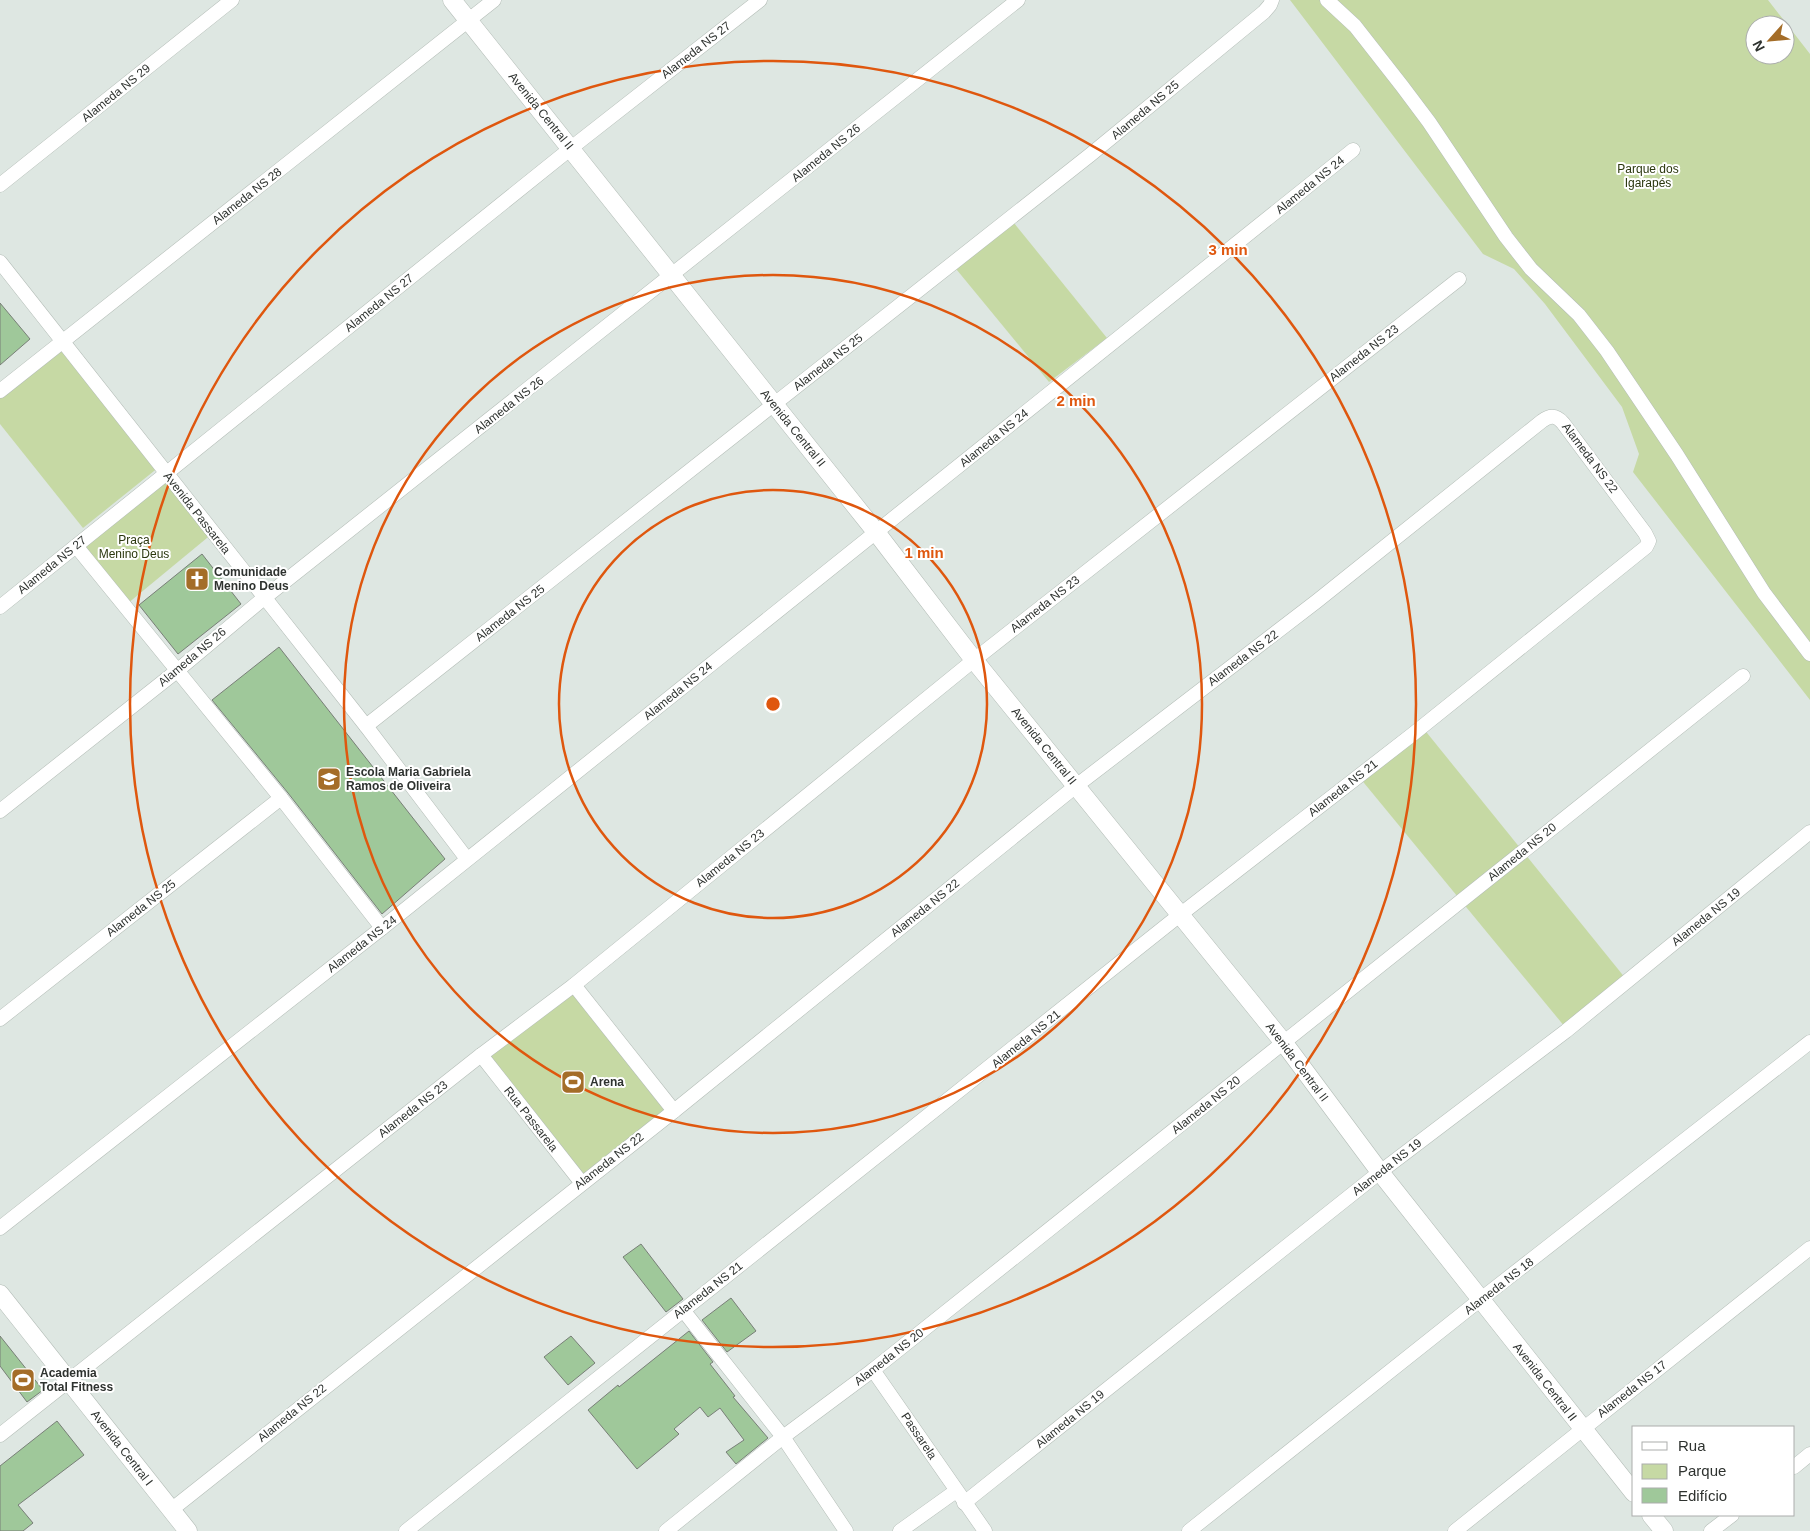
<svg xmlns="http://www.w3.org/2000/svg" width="1810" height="1531" font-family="Arial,sans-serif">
<rect width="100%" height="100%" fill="#dee7e2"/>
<g fill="#c6d9a4" fill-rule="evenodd">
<path d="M1290,0H1768L1810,54V700L1633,472L1639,454L1622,407L1545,304L1514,269L1483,254ZM1755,25H1785V55H1755Z"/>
<path d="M1010,218L1107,338L1049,382L952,264Z"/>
<path d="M61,344L159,467L83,528L0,424V392Z"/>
<path d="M163,471L213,533L127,604L76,542Z"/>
<path d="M1419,723L1626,979L1565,1027L1355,772Z"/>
<path d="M567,982L672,1109L580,1183L476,1055Z"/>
</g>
<g fill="#9fc89a" stroke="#787f77">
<path d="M0,303L30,339L0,365Z"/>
<path d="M202,554L241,604L178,654L139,605Z"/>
<path d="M279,647L445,859L382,914L288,793L212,700Z"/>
<path d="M641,1244L683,1299L666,1312L623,1257Z"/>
<path d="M731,1298L756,1331L727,1352L702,1320Z"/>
<path d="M689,1331L713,1362L710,1364L735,1396L733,1397L768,1438L736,1464L726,1452L744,1440L720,1408L708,1417L700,1407L674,1429L679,1434L637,1469L588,1410L618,1385L619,1387Z"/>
<path d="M0,1336L43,1390L27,1402L0,1366Z"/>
<path d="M571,1336L595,1363L568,1385L544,1357Z"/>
<path d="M57,1421L84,1455L18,1505L33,1523L23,1531H0V1466Z"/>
</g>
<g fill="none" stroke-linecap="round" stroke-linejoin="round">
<g stroke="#b4bdb7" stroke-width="15">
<g id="minor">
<path d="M1327,0L1355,26L1402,86L1429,122L1506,237L1531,269L1579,315L1607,351L1677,455L1764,593L1810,654"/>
<path d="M0,185L232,0"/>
<path d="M0,262L366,726L467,859"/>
<path d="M0,391L494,0"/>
<path d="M76,546L281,798L382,928"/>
<path d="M0,607L580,141L760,0"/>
<path d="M366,726L1090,155L1264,12L1270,5L1272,0"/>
<path d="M0,811L178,670L264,598L1018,0"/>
<path d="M574,985L674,1111"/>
<path d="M0,1019L281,798"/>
<path d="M481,1055L581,1182"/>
<path d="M0,1228L382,928L1353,150"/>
<path d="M683,1310L783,1437L846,1531"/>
<path d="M873,1370L985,1531"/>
<path d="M0,1435L481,1055L574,985L974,660L1459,279"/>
<path d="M1794,1467L1810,1454"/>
<path d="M964,1503L1380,1172L1566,1031L1810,832"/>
<path d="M171,1510L674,1111L1076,786L1317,601L1542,421C1550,415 1556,415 1563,423L1645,533L1649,541L1646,547L1413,734L1181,914L406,1531"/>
<path d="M666,1531L783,1437L873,1370L1743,676"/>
<path d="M900,1531L956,1491"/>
<path d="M1189,1531L1481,1299L1810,1042"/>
<path d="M1455,1531L1810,1248"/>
<path d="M1711,1531L1732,1515"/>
</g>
</g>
<g stroke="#b4bdb7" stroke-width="19">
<g id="tertiary">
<path d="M452,0L876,532L974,660L1284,1043L1380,1172L1634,1493"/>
<path d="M0,1294L188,1531"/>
<path d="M1651,1515L1664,1531"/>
</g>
</g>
<use href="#minor" stroke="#fff" stroke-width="14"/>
<use href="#tertiary" stroke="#fff" stroke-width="18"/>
</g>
<g fill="none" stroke="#df570e" stroke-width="2.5">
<circle cx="773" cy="704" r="214"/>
<circle cx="773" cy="704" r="429"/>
<circle cx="773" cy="704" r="643"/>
</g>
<defs>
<g id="church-square" transform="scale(1.25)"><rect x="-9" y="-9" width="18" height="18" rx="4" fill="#a46d28" stroke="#fff"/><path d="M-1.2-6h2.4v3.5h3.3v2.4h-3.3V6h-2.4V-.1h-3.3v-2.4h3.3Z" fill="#fff"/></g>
<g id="school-square" transform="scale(1.25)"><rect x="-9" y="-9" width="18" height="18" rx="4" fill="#a46d28" stroke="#fff"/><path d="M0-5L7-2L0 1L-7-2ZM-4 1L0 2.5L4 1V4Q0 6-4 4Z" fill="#fff"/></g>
<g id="stadium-square" transform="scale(1.25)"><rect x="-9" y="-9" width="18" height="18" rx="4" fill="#a46d28" stroke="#fff"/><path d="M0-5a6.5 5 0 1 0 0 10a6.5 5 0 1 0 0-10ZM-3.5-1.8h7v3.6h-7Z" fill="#fff"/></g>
</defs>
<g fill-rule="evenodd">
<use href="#church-square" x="197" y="579"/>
<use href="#school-square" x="329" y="779"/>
<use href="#stadium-square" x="573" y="1082"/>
<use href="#stadium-square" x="23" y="1380"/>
</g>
<g text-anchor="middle" stroke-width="4" stroke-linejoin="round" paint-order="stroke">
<g font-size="12" fill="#2e322f" stroke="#fff">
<text transform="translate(696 50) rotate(-38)" y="4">Alameda NS 27</text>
<text transform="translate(116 93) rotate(-39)" y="4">Alameda NS 29</text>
<text transform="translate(1145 110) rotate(-40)" y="4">Alameda NS 25</text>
<text transform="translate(541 111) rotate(51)" y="4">Avenida Central II</text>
<text transform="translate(826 153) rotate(-39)" y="4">Alameda NS 26</text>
<text transform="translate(1310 185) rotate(-39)" y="4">Alameda NS 24</text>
<text transform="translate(247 196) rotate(-38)" y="4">Alameda NS 28</text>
<text transform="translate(379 303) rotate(-39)" y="4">Alameda NS 27</text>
<text transform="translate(1364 353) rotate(-38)" y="4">Alameda NS 23</text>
<text transform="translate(828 362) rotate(-38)" y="4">Alameda NS 25</text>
<text transform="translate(509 405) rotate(-38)" y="4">Alameda NS 26</text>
<text transform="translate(793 428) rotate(51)" y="4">Avenida Central II</text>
<text transform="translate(994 438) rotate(-39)" y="4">Alameda NS 24</text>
<text transform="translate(1590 458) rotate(53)" y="4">Alameda NS 22</text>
<text transform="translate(197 513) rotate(52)" y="4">Avenida Passarela</text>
<text transform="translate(52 565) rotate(-39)" y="4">Alameda NS 27</text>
<text transform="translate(1045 604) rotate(-38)" y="4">Alameda NS 23</text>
<text transform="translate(510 613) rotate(-38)" y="4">Alameda NS 25</text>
<text transform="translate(192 657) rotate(-40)" y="4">Alameda NS 26</text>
<text transform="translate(1243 658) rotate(-37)" y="4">Alameda NS 22</text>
<text transform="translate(678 691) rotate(-39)" y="4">Alameda NS 24</text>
<text transform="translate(1044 746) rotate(51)" y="4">Avenida Central II</text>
<text transform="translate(1343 788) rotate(-38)" y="4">Alameda NS 21</text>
<text transform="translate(1522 852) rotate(-39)" y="4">Alameda NS 20</text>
<text transform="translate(730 858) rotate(-39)" y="4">Alameda NS 23</text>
<text transform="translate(141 908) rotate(-38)" y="4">Alameda NS 25</text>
<text transform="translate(925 908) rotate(-39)" y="4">Alameda NS 22</text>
<text transform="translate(1706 917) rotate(-39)" y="4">Alameda NS 19</text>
<text transform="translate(362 944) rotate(-38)" y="4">Alameda NS 24</text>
<text transform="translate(1026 1039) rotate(-39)" y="4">Alameda NS 21</text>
<text transform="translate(1297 1062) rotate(53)" y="4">Avenida Central II</text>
<text transform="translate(1206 1105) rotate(-39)" y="4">Alameda NS 20</text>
<text transform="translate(413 1109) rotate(-38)" y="4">Alameda NS 23</text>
<text transform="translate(531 1119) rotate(52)" y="4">Rua Passarela</text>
<text transform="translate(609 1161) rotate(-38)" y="4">Alameda NS 22</text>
<text transform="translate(1387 1167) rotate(-38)" y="4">Alameda NS 19</text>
<text transform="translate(1499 1286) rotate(-38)" y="4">Alameda NS 18</text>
<text transform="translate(708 1290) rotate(-38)" y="4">Alameda NS 21</text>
<text transform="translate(889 1357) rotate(-38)" y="4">Alameda NS 20</text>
<text transform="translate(1545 1382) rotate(52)" y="4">Avenida Central II</text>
<text transform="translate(1632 1389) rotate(-38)" y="4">Alameda NS 17</text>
<text transform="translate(292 1413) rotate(-39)" y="4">Alameda NS 22</text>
<text transform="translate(1070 1419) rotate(-39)" y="4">Alameda NS 19</text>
<text transform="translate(919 1436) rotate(56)" y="4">Passarela</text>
<text transform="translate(122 1448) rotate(52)" y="4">Avenida Central I</text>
</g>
<g font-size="12" fill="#2b370e" stroke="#fff">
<text x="1648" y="173">Parque dos<tspan x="1648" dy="14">Igarapés</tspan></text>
<text x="134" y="544">Praça<tspan x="134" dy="14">Menino Deus</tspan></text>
</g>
<g font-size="12" font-weight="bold" fill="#2e322f" stroke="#fff" text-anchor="start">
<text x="214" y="576">Comunidade<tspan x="214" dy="14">Menino Deus</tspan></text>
<text x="346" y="776">Escola Maria Gabriela<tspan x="346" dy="14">Ramos de Oliveira</tspan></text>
<text x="590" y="1086">Arena</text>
<text x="40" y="1377">Academia<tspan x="40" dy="14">Total Fitness</tspan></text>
</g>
</g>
<circle cx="773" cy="704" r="8" fill="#df570e" stroke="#fff" stroke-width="2.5"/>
<g font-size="15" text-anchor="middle" font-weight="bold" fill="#df570e" stroke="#fff" stroke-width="4" stroke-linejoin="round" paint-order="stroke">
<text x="1228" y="255">3 min</text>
<text x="1076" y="406">2 min</text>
<text x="924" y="558">1 min</text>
</g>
<rect x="1632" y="1426" width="162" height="90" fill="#ffffff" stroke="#abadac"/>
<rect x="1642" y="1442" width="25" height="8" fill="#ffffff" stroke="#abadac"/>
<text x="1678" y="1451" font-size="15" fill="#2e322f">Rua</text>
<rect x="1642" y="1464" width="25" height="15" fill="#c6d9a4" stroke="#abadac"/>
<text x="1678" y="1476" font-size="15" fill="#2e322f">Parque</text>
<rect x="1642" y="1488" width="25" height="15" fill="#9fc89a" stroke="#abadac"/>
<text x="1678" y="1501" font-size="15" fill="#2e322f">Edifício</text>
<g transform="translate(1770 40) rotate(243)"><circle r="24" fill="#ffffff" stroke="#abadac"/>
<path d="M0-4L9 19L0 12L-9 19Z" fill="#a46d28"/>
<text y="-8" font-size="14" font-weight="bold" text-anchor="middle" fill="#2e322f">N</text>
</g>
</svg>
